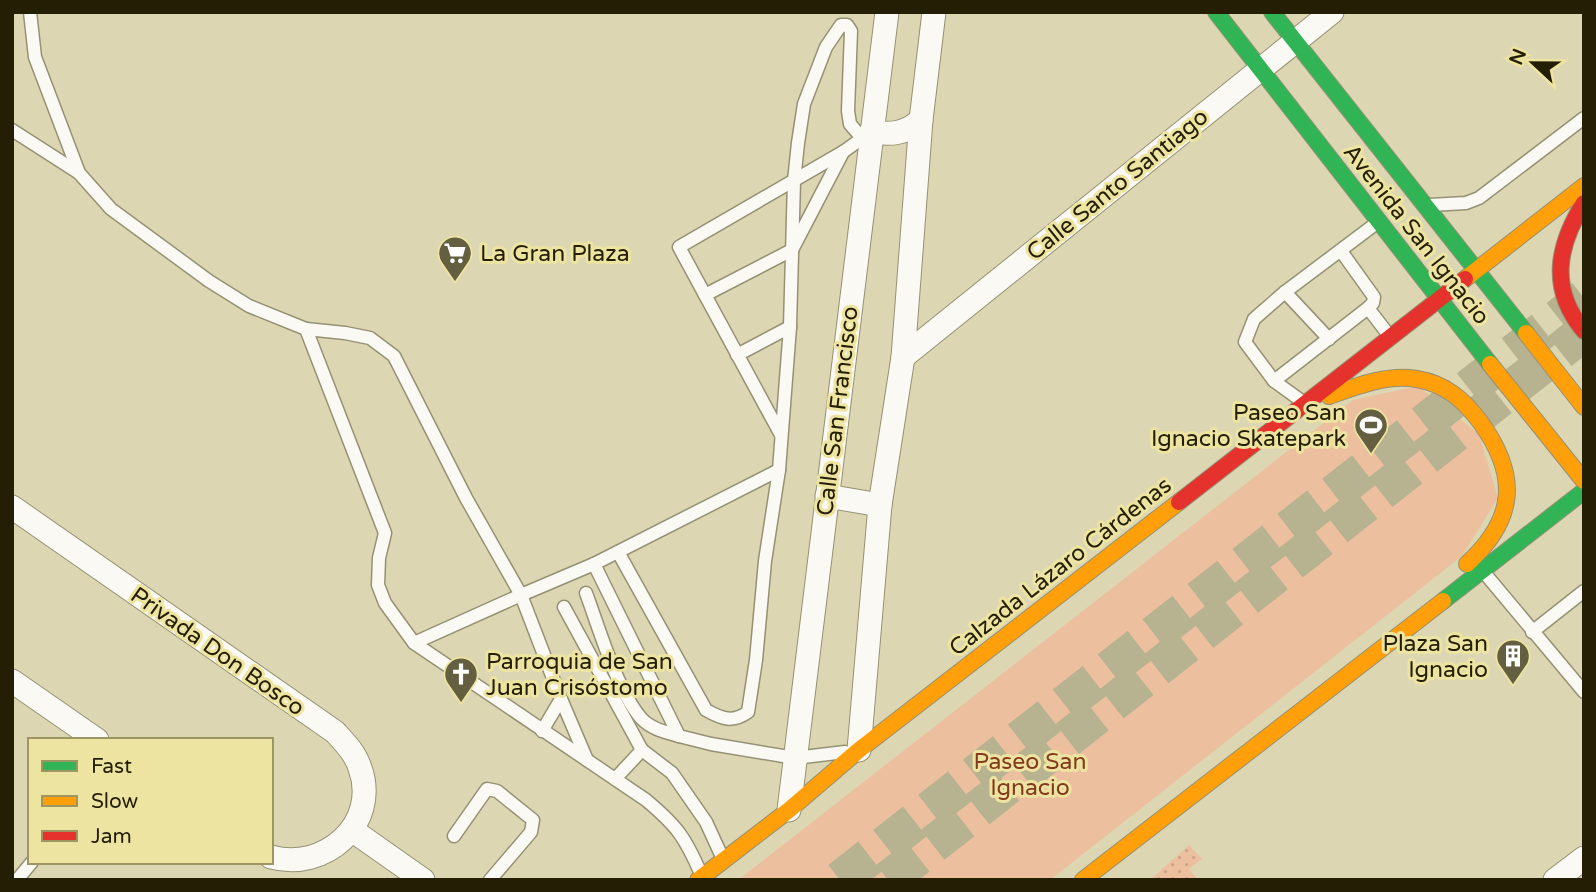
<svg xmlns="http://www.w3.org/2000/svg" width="1596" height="892" font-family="'Varela Round',sans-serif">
<defs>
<pattern id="grass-dots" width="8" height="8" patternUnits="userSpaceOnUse" patternTransform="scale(1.75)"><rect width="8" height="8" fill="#ecbf9f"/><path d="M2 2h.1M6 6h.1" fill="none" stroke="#caa487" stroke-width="1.8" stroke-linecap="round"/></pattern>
</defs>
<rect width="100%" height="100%" fill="#dcd7b2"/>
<path fill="url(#grass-dots)" d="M1189,845L1202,859L1189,869L1198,880H1150Z"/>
<path fill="#ecbf9f" d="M1418,386L1479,434L1498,498L1462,556L1050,880H738L1353,400Z"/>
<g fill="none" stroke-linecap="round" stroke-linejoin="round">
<g stroke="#b7b28f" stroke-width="38" stroke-dasharray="38 19" stroke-linecap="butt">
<path d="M840,880L1584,298"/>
<path d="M888,880L1584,332"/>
</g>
<g stroke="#959174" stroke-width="15">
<g id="lane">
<path d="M30,12L35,57L79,173L111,209L209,281L249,306L306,329L385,533L379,558L378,585L385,603L414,643L646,800C677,826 685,837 701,874"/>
<path d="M12,130L79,173"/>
<path d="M1430,205L1466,203L1479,198L1584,118"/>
<path d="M1341,251L1374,297L1373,303L1368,308"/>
<path d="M705,295L792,250L843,152"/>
<path d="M306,329L345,333L370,338L394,356L466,498L521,595L594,564L779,470"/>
<path d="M1329,339L1285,292L1378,222"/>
<path d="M737,355L790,327"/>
<path d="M1274,381L1245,342L1254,319L1285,292"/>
<path d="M1303,402L1274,381L1368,308L1391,338"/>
<path d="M781,435L679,247L843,152L868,134"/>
<path d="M618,552L706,710C722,719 733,723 748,712L756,660L765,561L779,470L790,327L794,181L798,143L804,104L826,47L841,25H847L851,31L848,111L850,124L862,138"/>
<path d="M594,564L679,736L711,744L795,758L845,752"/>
<path d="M1482,570L1584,692"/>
<path d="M586,593C599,628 617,690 641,718C651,729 665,732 679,736"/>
<path d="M564,607L642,750L672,773L706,822L723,859"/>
<path d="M1532,632L1584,591"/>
<path d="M414,643L521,595L561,699L542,731"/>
<path d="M561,699L587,760"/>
<path d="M615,779L642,750"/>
<path d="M454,836L487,789L497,791L533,820L531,832L490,880"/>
<path d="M17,880L32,862"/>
</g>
</g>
<g stroke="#959174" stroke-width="25">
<g id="street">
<path d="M871,132C891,135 905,134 921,120"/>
<path d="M903,357L1332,12"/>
<path d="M827,496L880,505"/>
<path d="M12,507L335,732C346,744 355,753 360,768C380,824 324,872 271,857"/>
<path d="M12,681L97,740"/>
<path d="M859,750L880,505L903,357L921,120L934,12"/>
<path d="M789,810L887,12"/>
<path d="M352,830L423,880"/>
<path d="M1555,880L1584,858"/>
</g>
</g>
<g stroke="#959174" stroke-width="18">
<g id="fast">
<path d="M1216,12L1490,364"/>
<path d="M1272,12L1526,333"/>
<path d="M1443,601L1584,491"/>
</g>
</g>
<g stroke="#959174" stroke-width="18">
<g id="slow">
<path d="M1465,279L1584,186"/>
<path d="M1526,333L1584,407"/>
<path d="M1490,364L1584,481"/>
<path d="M1329,396C1357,386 1387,374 1417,379C1446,384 1464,400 1481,423C1519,476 1516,519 1467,564"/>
<path d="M698,880L789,810L859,750L1179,502"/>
<path d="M1083,880L1443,601"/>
</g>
</g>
<g stroke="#959174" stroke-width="18">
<g id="jam">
<path d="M1584,203C1557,246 1549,289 1584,331"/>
<path d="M1179,502L1465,279"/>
</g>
</g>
<use href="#lane" stroke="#faf9f3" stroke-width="12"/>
<use href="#street" stroke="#faf9f3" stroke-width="23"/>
<use href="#fast" stroke="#30b455" stroke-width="16"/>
<use href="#slow" stroke="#ff9f0a" stroke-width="16"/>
<use href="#jam" stroke="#e5322d" stroke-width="16"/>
</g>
<defs>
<g id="supermarket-pin" transform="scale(1.75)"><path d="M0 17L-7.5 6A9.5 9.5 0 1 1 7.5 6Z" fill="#645f41" stroke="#eee4a1"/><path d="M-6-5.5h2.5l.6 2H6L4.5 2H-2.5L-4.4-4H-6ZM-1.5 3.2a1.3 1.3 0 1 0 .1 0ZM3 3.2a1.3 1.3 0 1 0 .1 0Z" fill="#fff"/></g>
<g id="stadium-pin" transform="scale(1.75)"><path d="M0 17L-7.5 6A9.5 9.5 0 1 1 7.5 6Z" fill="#645f41" stroke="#eee4a1"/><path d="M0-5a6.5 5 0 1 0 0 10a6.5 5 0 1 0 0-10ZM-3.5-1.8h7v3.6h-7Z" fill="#fff"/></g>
<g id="building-pin" transform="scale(1.75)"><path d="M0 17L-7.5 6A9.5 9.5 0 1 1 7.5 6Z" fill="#645f41" stroke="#eee4a1"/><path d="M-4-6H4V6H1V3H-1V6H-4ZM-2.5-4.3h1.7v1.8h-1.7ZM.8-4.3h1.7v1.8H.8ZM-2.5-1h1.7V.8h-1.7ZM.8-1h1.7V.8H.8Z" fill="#fff"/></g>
<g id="church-pin" transform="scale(1.75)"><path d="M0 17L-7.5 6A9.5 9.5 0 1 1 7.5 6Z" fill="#645f41" stroke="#eee4a1"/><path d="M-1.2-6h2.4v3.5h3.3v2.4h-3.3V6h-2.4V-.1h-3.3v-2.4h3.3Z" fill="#fff"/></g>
</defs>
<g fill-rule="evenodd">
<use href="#supermarket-pin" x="455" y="253"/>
<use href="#stadium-pin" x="1371" y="425"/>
<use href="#building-pin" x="1513" y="656"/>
<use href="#church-pin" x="461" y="674"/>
</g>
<g text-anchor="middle" stroke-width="6" stroke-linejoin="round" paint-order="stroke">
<g font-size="23" fill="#231e04" stroke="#eee4a1">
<text transform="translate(1117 184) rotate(-39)" y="8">Calle Santo Santiago</text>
<text transform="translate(1417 234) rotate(52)" y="8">Avenida San Ignacio</text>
<text transform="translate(837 411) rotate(-83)" y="8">Calle San Francisco</text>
<text transform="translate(1060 566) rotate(-38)" y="8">Calzada Lázaro Cárdenas</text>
<text transform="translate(218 651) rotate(35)" y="8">Privada Don Bosco</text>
</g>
<g font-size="23" fill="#231e04" stroke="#eee4a1" text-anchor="start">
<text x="480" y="261">La Gran Plaza</text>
<text x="1346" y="420" text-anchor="end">Paseo San<tspan x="1346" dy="26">Ignacio Skatepark</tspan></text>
<text x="1488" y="651" text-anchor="end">Plaza San<tspan x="1488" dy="26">Ignacio</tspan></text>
<text x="486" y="669">Parroquia de San<tspan x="486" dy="26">Juan Crisóstomo</tspan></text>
</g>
<g font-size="23" fill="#843a1e" stroke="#eee4a1">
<text x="1030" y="769">Paseo San<tspan x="1030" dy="26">Ignacio</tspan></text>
</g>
</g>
<rect width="1596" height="892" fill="none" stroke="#231e04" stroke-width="28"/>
<rect x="28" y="738" width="245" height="126" fill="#eee4a1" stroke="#9d9562" stroke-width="2"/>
<rect x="42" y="761" width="35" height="10" fill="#30b455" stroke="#9d9562" stroke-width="2"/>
<text x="91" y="773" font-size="21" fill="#231e04">Fast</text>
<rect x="42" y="796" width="35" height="10" fill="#ff9f0a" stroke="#9d9562" stroke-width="2"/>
<text x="91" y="808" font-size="21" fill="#231e04">Slow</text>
<rect x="42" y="831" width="35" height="10" fill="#e5322d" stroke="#9d9562" stroke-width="2"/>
<text x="91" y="843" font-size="21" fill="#231e04">Jam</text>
<g transform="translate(1533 63) rotate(292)" stroke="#eee4a1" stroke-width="5" paint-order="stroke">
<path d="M0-5L12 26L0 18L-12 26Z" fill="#231e04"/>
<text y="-10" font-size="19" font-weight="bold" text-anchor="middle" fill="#231e04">N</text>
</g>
</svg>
